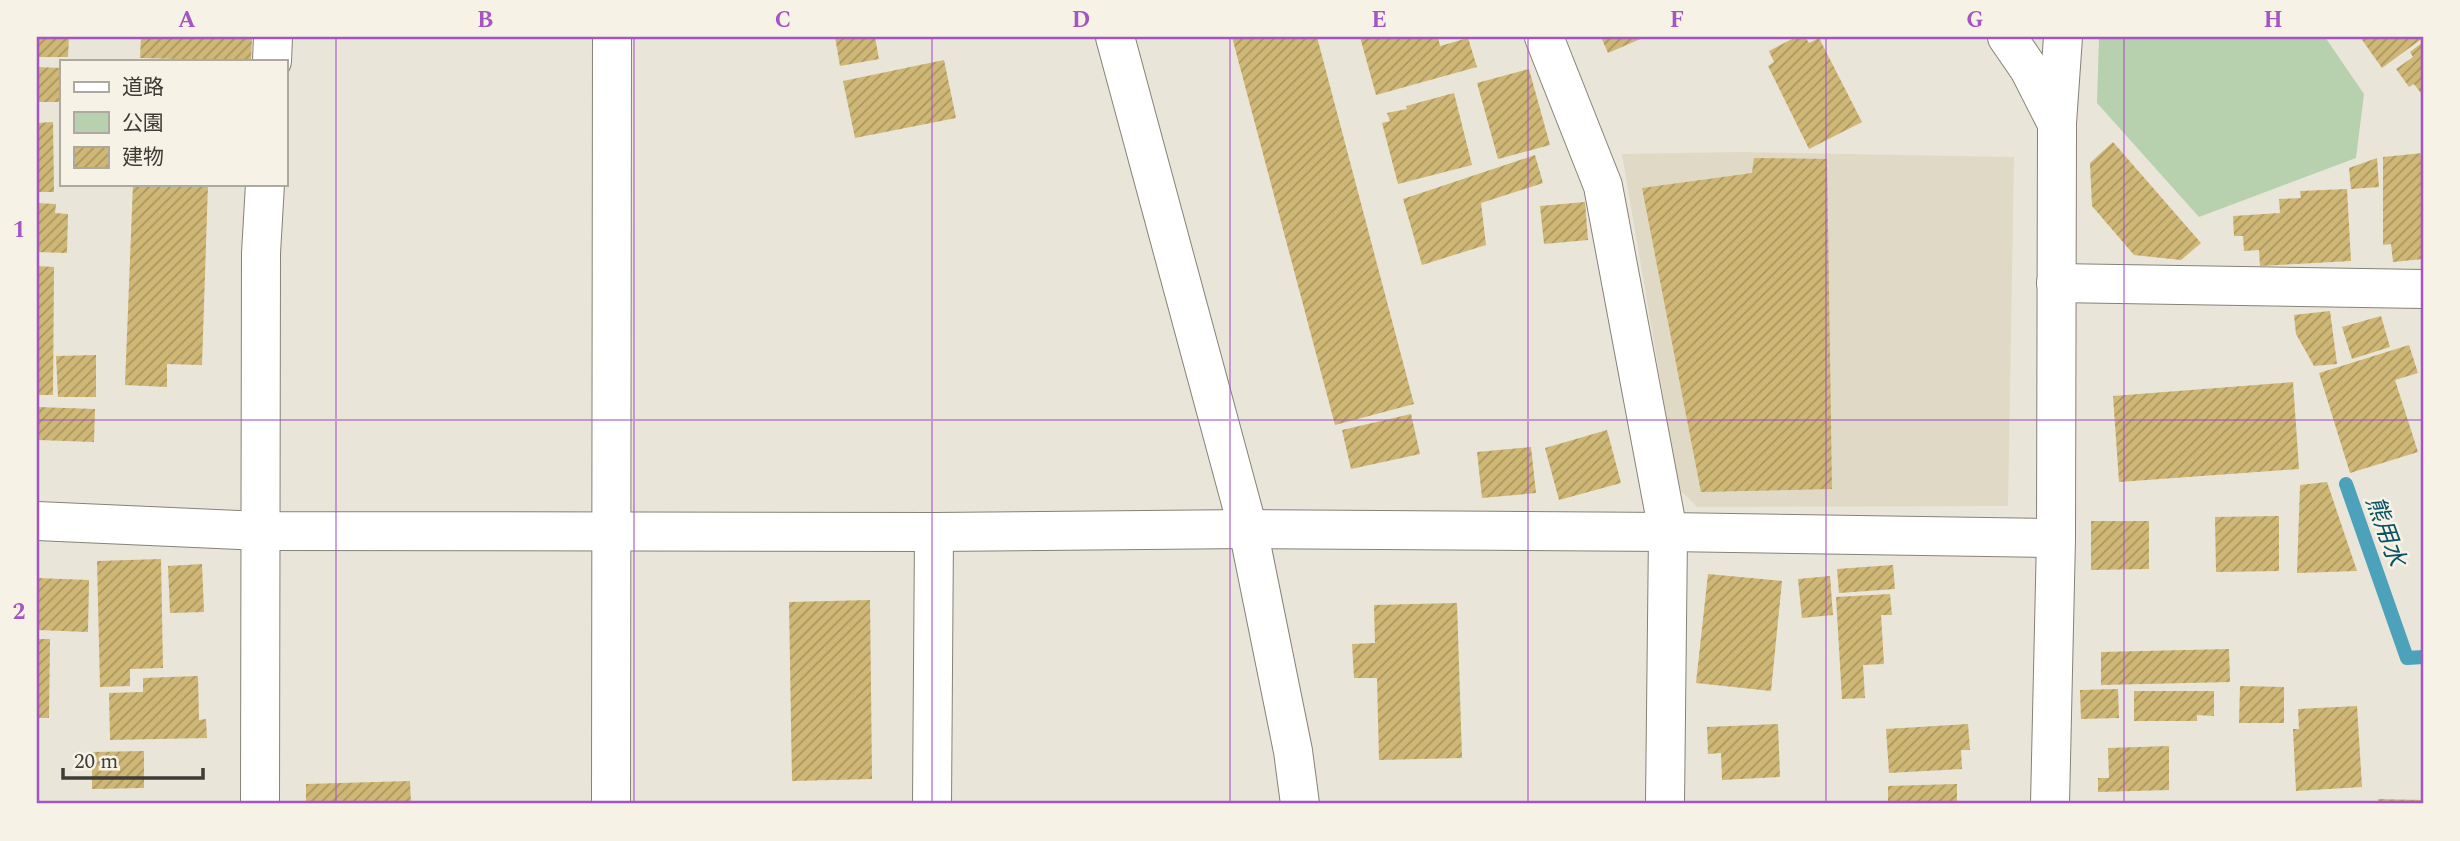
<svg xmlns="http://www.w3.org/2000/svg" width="2460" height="841" font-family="Spectral,'Noto Sans JP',serif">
<defs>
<pattern id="building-hatch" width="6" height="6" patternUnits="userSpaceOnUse" patternTransform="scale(1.75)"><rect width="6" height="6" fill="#cfb775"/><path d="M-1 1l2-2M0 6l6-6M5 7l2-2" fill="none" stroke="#a99661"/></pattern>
</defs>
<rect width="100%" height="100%" fill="#eae5d9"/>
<path fill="#e0d9c5" d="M1742,152L2014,157L2008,506L1697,507L1679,489L1622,154Z"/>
<path fill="#b7d1ae" d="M2099,37H2325L2364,94L2356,158L2199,217L2097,103Z"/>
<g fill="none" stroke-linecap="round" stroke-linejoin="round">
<path stroke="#4da2bb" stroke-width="14" d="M2346,484L2407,658L2423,657"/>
</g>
<g fill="url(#building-hatch)">
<path d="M37,37H69L68,57H37Z"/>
<path d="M141,37H252L251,61L140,58Z"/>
<path d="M835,37H875L879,59L840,66Z"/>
<path d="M1232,37H1317L1414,404L1335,425Z"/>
<path d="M1360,37H1438L1440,46L1468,38L1477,67L1376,95Z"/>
<path d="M1601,37H1645L1608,53Z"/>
<path d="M1796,37H1805L1809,43L1819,38L1862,122L1809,149L1768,66L1774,62L1769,51Z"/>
<path d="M2360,37H2423V38L2382,68Z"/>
<path d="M2423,42V96L2414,84L2409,87L2396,69L2413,57L2410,52Z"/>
<path d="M944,60L956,118L855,138L843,81Z"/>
<path d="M37,67L61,68V102H37Z"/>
<path d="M1529,69L1550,145L1498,159L1477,83Z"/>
<path d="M1454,93L1472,165L1398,184L1382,123L1390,121L1387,113L1407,109L1406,106Z"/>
<path d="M53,122L54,192H37V123Z"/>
<path d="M2113,142L2201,243L2181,260L2134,255L2092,206L2090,163Z"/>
<path d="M2423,153V259L2393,262L2391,244L2383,245V157Z"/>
<path d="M1535,155L1543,183L1481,203L1486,245L1422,265L1403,199Z"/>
<path d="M1754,158L1827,159L1832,489L1701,492L1642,188L1752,173Z"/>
<path d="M2377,158L2379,187L2351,189L2349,168Z"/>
<path d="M133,184H208L202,365L167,364V387L125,385Z"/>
<path d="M2347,189L2351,261L2260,266L2259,250L2244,251L2243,236H2234L2233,216L2280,213L2279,199L2301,198L2300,191Z"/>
<path d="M1585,202L1588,240L1544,244L1540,206Z"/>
<path d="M37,203L56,204L55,213L68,214L67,253L37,252Z"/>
<path d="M37,266L54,267L53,395H37Z"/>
<path d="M2330,311L2337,364L2314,366L2296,334L2294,315Z"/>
<path d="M2381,316L2390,347L2352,359L2342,327Z"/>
<path d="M2409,345L2418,373L2395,380L2418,452L2350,473L2319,373Z"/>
<path d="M96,355V397H58L56,356Z"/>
<path d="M2293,382L2299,469L2119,482L2113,396Z"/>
<path d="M38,407L95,409L94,442L38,440Z"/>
<path d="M1411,414L1420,454L1351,469L1342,430Z"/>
<path d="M1607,430L1621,483L1559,500L1545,448Z"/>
<path d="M1531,447L1536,493L1482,498L1477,452Z"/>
<path d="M2327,482L2357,571L2297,573L2300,485Z"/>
<path d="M2279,516V571L2216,572L2215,517Z"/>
<path d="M2091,521H2149V569L2091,570Z"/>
<path d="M161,559L163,668L130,669V686L100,687L97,561Z"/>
<path d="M202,564L204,612L170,613L168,566Z"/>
<path d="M1893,565L1895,589L1839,593L1837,569Z"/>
<path d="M1708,574L1782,581L1771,691L1696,683Z"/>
<path d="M1830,576L1833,615L1802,618L1798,579Z"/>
<path d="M37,578L89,580L88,632L37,630Z"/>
<path d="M1890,594L1892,615H1881L1884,664L1863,665L1865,698L1842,699L1836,597Z"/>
<path d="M870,600L872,779L792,781L789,602Z"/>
<path d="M1457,603L1462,758L1379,760L1377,678H1354L1352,644L1375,643L1374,605Z"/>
<path d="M37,639H50L49,718H37Z"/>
<path d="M2229,649L2230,682L2101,685V652Z"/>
<path d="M198,676L199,720L206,719L207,738L110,740L109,693L143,692V678Z"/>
<path d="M2240,686L2284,687V723H2239Z"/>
<path d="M2118,689L2119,718L2081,719L2080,690Z"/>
<path d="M2134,691H2214V716L2197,715V721H2134Z"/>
<path d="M2357,706L2362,787L2296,791L2293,729H2299L2298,709Z"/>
<path d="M1778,724L1780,777L1722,780L1721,753L1708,754L1707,727Z"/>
<path d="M1968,724L1970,750H1961L1962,769L1889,773L1886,729Z"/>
<path d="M2169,746V790L2098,792V778H2109L2108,748Z"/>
<path d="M144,751V788L92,789V752Z"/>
<path d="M410,781L411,804H306V784Z"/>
<path d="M1957,784V804H1888V786Z"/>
<path d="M2378,799L2423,800V804H2378Z"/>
</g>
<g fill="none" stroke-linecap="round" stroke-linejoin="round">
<g stroke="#868277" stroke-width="40">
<g id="street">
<path d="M1115,37L1248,529L1293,751L1300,804"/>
<path d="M1544,37L1603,186L1668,532L1665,804"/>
<path d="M2007,37L2029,69L2056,122"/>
<path d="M272,61L273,37"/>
<path d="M2056,283L2423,289"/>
<path d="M37,521L261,531L934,532L1248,529L1668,532L2056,538"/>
<path d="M260,804L261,253L265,184"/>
<path d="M611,804L612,37"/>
<path d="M932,804L934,532"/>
<path d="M2050,804L2056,538L2057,123L2063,37"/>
</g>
</g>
<use href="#street" stroke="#fff" stroke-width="38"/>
</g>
<path fill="none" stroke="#a554c4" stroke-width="2" stroke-opacity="0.55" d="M336,37V804M634,37V804M932,37V804M1230,37V804M1528,37V804M1826,37V804M2124,37V804M37,420H2423"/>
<g text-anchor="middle" stroke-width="5" stroke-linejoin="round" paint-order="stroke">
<g font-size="24" font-style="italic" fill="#095365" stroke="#f7f2e6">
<text transform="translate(2386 531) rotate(70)" y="8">熊用水</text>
</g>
</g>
<rect width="2460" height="841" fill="none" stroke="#f7f2e6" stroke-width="77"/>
<rect x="60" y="60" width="228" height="126" fill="#f7f2e6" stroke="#ada9a0" stroke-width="2"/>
<rect x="74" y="82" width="35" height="10" fill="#ffffff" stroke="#ada9a0" stroke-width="2"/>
<text x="122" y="94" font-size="21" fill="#3e3c37">道路</text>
<rect x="74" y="112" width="35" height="21" fill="#b7d1ae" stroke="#ada9a0" stroke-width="2"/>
<text x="122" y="130" font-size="21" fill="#3e3c37">公園</text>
<rect x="74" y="147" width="35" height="21" fill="url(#building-hatch)" stroke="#ada9a0" stroke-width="2"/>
<text x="122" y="164" font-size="21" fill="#3e3c37">建物</text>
<path d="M63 768v10h140v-10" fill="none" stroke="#3e3c37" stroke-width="3.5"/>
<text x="74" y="768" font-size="21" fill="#3e3c37" stroke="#f7f2e6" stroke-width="5" paint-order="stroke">20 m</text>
<rect x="38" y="38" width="2384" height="764" fill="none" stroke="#a554c4" stroke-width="2.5"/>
<g font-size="23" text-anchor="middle" font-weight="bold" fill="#a554c4">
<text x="187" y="27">A</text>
<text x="485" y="27">B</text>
<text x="783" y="27">C</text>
<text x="1081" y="27">D</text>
<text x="1379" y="27">E</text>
<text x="1677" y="27">F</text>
<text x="1975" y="27">G</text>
<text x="2273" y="27">H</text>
<text x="19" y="237">1</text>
<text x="19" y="619">2</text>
</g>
</svg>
